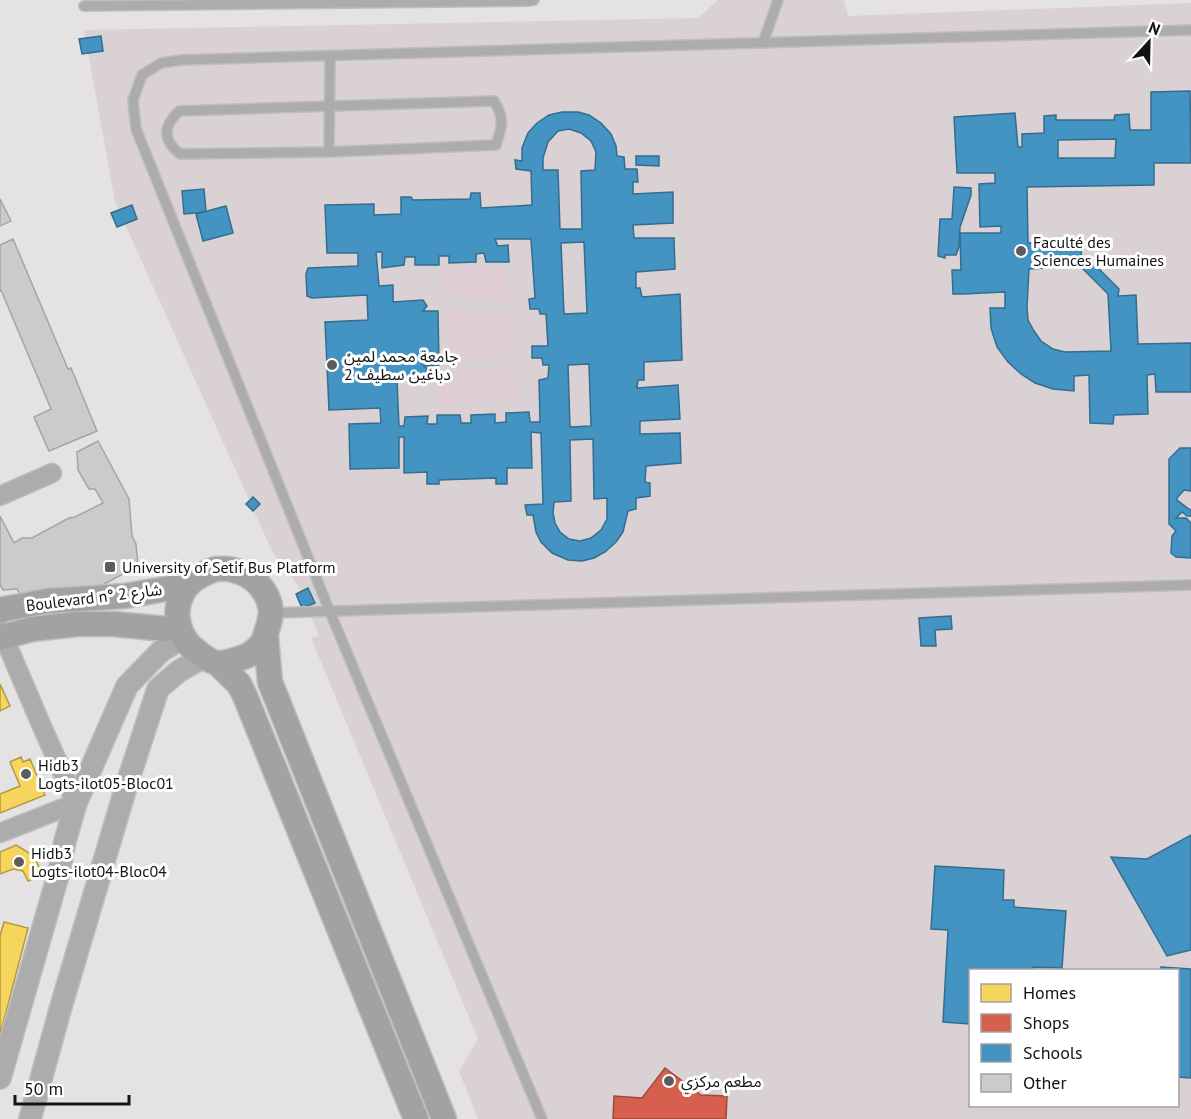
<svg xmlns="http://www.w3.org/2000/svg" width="1191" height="1119" font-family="'PT Sans','Noto Sans Arabic',sans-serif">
<rect width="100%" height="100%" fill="#e4e2e3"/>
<path fill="#d9d1d4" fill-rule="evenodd" d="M718,0H844L848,16L1191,3V1119H478L459,1071L478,1039L311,638L319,636L299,587L272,551L115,202L84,30L698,18ZM970,970H1178V1106H970Z"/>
<g fill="#e0ced6">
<path d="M501,266L504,284H511V300L442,295L440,268Z"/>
<path d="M448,310L511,314L513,353L452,361Z"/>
<path d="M514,367L517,401L440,403L436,385L445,384L444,375Z"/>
</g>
<g fill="#f6d55c" stroke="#b29b46" stroke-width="1.5">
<path d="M0,684L10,706L0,711Z"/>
<path d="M21,757L23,762L30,759L45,795L0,813V794L20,786L10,762Z"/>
<path d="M16,845L34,856L43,875L28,881L23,871L13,869L0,874V852Z"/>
<path d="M4,922L28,928L0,1035V936Z"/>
</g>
<path fill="#d6604d" stroke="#9c493c" stroke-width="1.5" d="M665,1068L701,1095L727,1096L726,1119H613L614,1096L642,1098Z"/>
<g fill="#4393c3" stroke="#356d8e" stroke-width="1.5" fill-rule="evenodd">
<path d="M101,36L103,51L82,54L79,39Z"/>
<path d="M1190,91L1191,163H1154V185L1027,187L1028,243H1080L1082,259L1090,260L1119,289L1118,296L1136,295L1138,344L1191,343V392H1156L1155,374L1147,375L1148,414L1114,415L1113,424L1090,423L1089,375L1074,376V391L1053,389L1035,383L1021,374L1008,362L997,347L991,328L990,308H1005V292L963,294H953L952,270H961L960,233H1001V226L980,227L979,184L995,183V173H957L954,117L1015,113L1018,147H1022V134L1044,133V116L1056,115V120H1114L1115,115L1129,114L1130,130H1151V92ZM1116,139L1115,158H1058V140ZM1080,266L1108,294L1111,351L1065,352L1053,349L1041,341L1034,331L1028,320L1027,307L1029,269Z"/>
<path d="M562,112H578L589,115L601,123L611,134L616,146L617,156L624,157L625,169H637L638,182H633V194L673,192V223L633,225L634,238H674L675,269L636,272V288H640L642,297L680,294L682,360L644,362V380H638L637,388L678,385L680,419L640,421V434L680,433L681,463L646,466L645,482L650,483V496L636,498V509L628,511L623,532L616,542L605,552L594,558L582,561L568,560L552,553L541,542L536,532L533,515H527L525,505L543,504L541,433L531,432L532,468H507V484H496V478L439,480V484H427V472L404,473V437H399V468L350,469L349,424L381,423L380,408L329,410L325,322L368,320L367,295L312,298L307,296L306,274L308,268L358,266V253H327L325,205L374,204V215L401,214V197H411L413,200L470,199L471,193H480L481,208L532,205L531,171L516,169L515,160L522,161V148L528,133L537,123L549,115ZM569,129L581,133L591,141L596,152L595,170L581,171L582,229H560L558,170H543V158L548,142L558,131ZM495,239H531L535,298L529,299L530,309H539L540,314H546L548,346H532V358H542L543,365H549L548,378L539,380L540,422H530L529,412L506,413V422L495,423V414L471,415V423H461L460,415H437V424H427L428,416L405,417L404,426H399L397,380L425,378L431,372L424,366L439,365L438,311H423L427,306L423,300L393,302V285L379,286L376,252H382V268L404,265L405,257H415V265H439V256H449V263L476,262V254L484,253L486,262H509L508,245L498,246ZM584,242L587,313L564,314L561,243ZM589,364L591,426L570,427L568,365ZM593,439L594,499L607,498V519L601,530L591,538L580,541L569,539L560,532L555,523L553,513L554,502L571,501L570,440Z"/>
<path d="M636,156H659V166L636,165Z"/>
<path d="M954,187L971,188V195L960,227L959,247L956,255H945V258L938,256L940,219H952Z"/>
<path d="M204,189L206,212L184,214L182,191Z"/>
<path d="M132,205L137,219L117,227L111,213Z"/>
<path d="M226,206L233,233L203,241L196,214Z"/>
<path d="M1180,448H1191V491L1184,490L1177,498V500L1189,509L1191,510V516H1187L1182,512L1176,518H1186L1191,523V558L1176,557L1171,553L1172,536L1176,531L1169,524V459Z"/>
<path d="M253,497L260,504L253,511L246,504Z"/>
<path d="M308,588L315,603L302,608L296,594Z"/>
<path d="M951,616L952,629L935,630L936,646H921L919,618Z"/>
<path d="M1191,835V950L1167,956L1111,857L1147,859Z"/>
<path d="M935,866L1004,870L1003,900H1014V907L1066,911L1062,968L1033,967L1032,970H970V1024L943,1022L948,930L931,929Z"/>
<path d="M1161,967L1191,969V1078L1178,1077V970H1161Z"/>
</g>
<g fill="#cccacb" stroke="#a6a4a5" stroke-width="1.5">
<path d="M0,199L11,221L0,226Z"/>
<path d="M13,239L68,369L71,368L97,431L49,451L34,417L51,409L1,290L0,291V245Z"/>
<path d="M98,441L129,499L132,536L136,544L138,566L91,591L21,596L17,589L3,590L0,585V516L14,543L22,538H32L69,518L75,517L103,503L95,489H89L78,470L77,452Z"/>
</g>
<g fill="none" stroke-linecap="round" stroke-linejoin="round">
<g stroke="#bfbdbe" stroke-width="12">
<g id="service">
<path d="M84,6L528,1L534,0"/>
<path d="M763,43L778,0"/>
<path d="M494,101C505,118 502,127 496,145L329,152L180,154C162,139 163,127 179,111Z"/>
<path d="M329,152L330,56"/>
<path d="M271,613L1191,585"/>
<path d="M542,1119L330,612L136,129L133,100L142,75L161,63L182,60L1191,30"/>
</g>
</g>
<g stroke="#bfbdbe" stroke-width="21">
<g id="minor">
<path d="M0,496L52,473"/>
<path d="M0,628L40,722L76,803L0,833"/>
</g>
</g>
<g stroke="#bfbdbe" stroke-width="24">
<g id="tertiary">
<path d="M0,1078L59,872L65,841L76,803L127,686L161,651L183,638"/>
<path d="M30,1119L60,1010L126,787L158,689L179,671L204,657"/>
</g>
</g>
<g stroke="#bfbdbe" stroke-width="27">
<g id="secondary">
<path d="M215,569C221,569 228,568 233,570C253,574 269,591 271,611C271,618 268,627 266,633C264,645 252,655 241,658C234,660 227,663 219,663C212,663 204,657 199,653C176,638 170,607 188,585C195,577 205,573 215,569Z"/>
<path d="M0,610L47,601L125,596L188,585"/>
<path d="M266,637L270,682L444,1119"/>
<path d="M0,638L32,629L76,624H114L166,629L178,625"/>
<path d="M217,663L239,684L245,696L416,1119"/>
</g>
</g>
<use href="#service" stroke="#adacad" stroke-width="9"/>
<use href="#minor" stroke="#adacad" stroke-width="18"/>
<use href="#tertiary" stroke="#adacad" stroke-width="21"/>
<use href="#secondary" stroke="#a3a2a2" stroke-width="24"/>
</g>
<g fill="#5d5b5c" stroke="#fff" stroke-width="2">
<circle cx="1021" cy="251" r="6"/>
<circle cx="332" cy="365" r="6"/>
<rect x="104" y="561" width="12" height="12" rx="3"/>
<circle cx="26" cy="774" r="6"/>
<circle cx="19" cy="862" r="6"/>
<circle cx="669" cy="1081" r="6"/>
</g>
<g text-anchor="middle" stroke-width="6" stroke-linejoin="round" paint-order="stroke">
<g font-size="16" fill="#141314" stroke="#fff" text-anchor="start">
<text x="1033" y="248">Faculté des<tspan x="1033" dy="18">Sciences Humaines</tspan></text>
<text x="344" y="362">جامعة محمد لمين<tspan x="344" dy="18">دباغين سطيف 2</tspan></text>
<text x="122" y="573">University of Setif Bus Platform</text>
<text x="38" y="771">Hidb3<tspan x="38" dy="18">Logts-ilot05-Bloc01</tspan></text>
<text x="31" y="859">Hidb3<tspan x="31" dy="18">Logts-ilot04-Bloc04</tspan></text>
<text x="681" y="1087">مطعم مركزي</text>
</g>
<g font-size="16" fill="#141314" stroke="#fff">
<text transform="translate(94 597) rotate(-7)" y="6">Boulevard n° شارع 2</text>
</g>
</g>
<rect x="969" y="969" width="210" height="138" fill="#ffffff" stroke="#a1a1a1" stroke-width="1.5"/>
<rect x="981" y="984" width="30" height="18" fill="#f6d55c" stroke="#a1a1a1" stroke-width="1.5"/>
<text x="1023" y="999" font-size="18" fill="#141314">Homes</text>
<rect x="981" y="1014" width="30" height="18" fill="#d6604d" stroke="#a1a1a1" stroke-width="1.5"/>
<text x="1023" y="1029" font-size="18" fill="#141314">Shops</text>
<rect x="981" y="1044" width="30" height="18" fill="#4393c3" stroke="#a1a1a1" stroke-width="1.5"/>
<text x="1023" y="1059" font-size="18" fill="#141314">Schools</text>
<rect x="981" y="1074" width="30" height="18" fill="#cccacb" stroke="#a1a1a1" stroke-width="1.5"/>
<text x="1023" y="1089" font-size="18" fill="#141314">Other</text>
<g transform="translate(1149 42) rotate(22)" stroke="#ffffff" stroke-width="4.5" paint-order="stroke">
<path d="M0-4.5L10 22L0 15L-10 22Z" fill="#141314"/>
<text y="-9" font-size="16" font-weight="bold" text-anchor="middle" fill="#141314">N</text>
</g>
<path d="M15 1095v9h114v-9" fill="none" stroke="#141314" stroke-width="3"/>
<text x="24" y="1095" font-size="18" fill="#141314" stroke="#ffffff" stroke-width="4.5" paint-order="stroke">50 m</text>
</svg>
